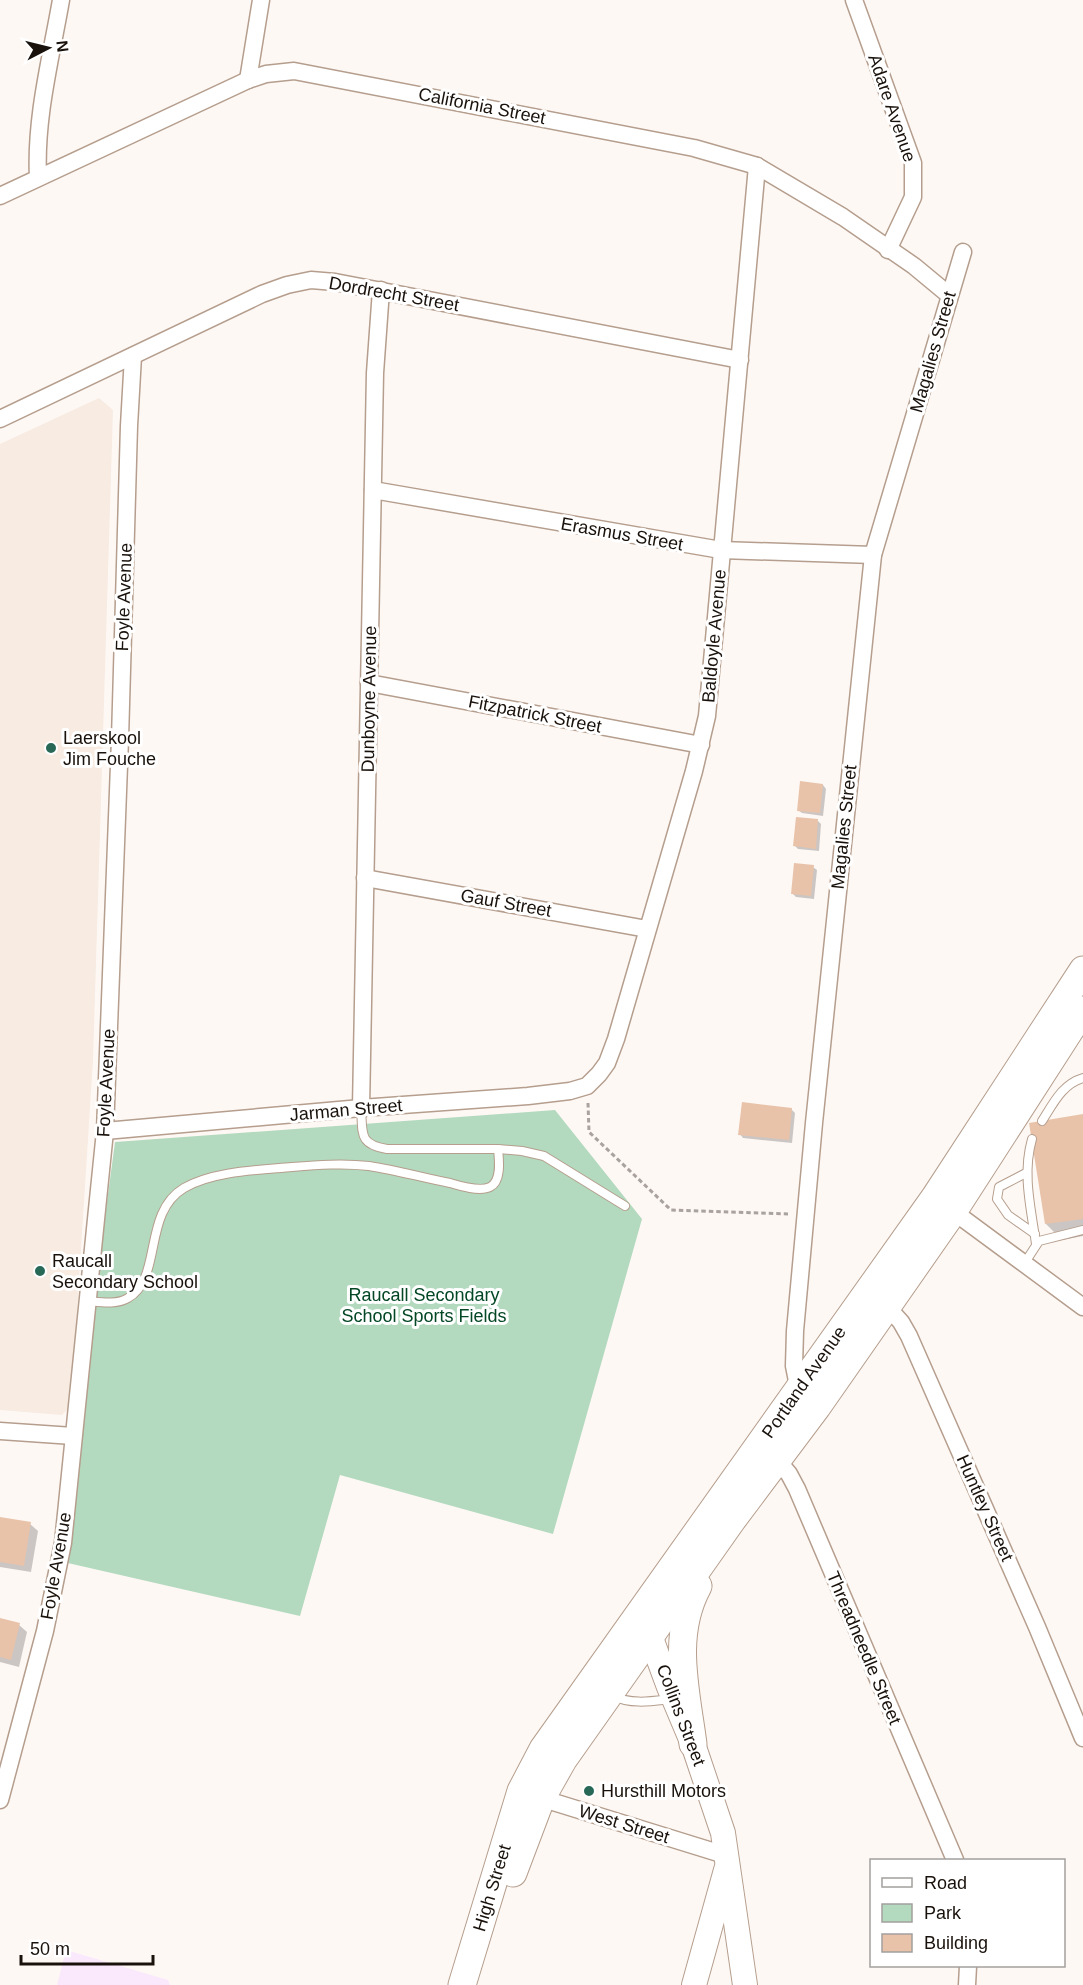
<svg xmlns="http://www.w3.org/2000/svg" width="1083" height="1985" font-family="Helvetica,sans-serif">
<rect width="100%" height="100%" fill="#fef8f5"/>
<path fill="#f7ebe2" d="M99,398L113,410L93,1060L71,1406L62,1415L0,1410V444Z"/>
<path fill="#fae9fc" d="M66,1950L168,1980L170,1985H57Z"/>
<path fill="#b3dabf" d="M555,1110L642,1219L553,1534L340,1475L300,1616L59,1561L115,1142Z"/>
<g fill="#0003">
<path d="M823,785L826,789L823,816L802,813L798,810Z"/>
<path d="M818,821L821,824L819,851L798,849L795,846Z"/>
<path d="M813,867L817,870L814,899L796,897L792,893Z"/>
<path d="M791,1109L795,1113L792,1143L743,1138L740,1134Z"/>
<path d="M1083,1116V1236L1062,1240L1046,1224Z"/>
<path d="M0,1519L30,1524L38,1531L31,1572L0,1567Z"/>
<path d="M0,1620L19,1625L27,1632L19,1667L0,1662Z"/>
</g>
<g fill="#e8c3a9">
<path d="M800,781L823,784L820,813L797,811Z"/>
<path d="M796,817L818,819L816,849L793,846Z"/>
<path d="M794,863L814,865L811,896L791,894Z"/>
<path d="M742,1102L792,1108L789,1140L738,1135Z"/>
<path d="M1083,1114V1219L1045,1224L1029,1123Z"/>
<path d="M0,1517L31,1522L24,1566L0,1562Z"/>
<path d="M0,1618L20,1623L11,1660L0,1657Z"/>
</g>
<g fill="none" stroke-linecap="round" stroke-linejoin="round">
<g stroke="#b59e8d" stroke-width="10">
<g id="lane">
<path d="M361,1108C363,1133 358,1144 387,1149H498L522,1151L544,1156L625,1206"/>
<path d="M1042,1121C1053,1104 1062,1084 1083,1078"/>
<path d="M1032,1139C1022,1174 1031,1208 1036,1244"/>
<path d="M1026,1173L999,1187L997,1199L1008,1215L1035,1234"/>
<path d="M1024,1264L1039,1241L1083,1230"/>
<path d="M87,1301C100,1302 117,1305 128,1298C163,1278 142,1213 184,1188C213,1171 259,1170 292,1167C317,1165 343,1163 369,1166C396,1170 423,1178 450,1183C460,1186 480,1192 490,1187C502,1181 499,1159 498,1149"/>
<path d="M614,1696C631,1705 653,1701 672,1699"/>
</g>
</g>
<g stroke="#b59e8d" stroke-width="19">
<g id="street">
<path d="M854,0L913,163V197L888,250"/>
<path d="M248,80L261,0"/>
<path d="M38,177C35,118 51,58 61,0"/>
<path d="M0,196L248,80L266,74L294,71L694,148L757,166L843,217L914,266L949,295"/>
<path d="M0,419L262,294L287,285L311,280L335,282L740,360"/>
<path d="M373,490L721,550L873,555"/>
<path d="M369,683L701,745"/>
<path d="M365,878L647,929"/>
<path d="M361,1108L375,373L381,290"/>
<path d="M105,1131L361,1108L528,1096L570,1091L587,1086L599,1074L607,1063L616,1039L694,771L707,716L757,166"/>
<path d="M946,1206L1083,1307"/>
<path d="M882,1301L901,1322L909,1336L1037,1627L1083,1738"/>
<path d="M799,1391L794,1366L795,1331L814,1123L873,555L963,252"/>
<path d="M0,1431L73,1436"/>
<path d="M772,1454L789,1474L797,1489L955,1860"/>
<path d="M534,1796L728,1856"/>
<path d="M0,1800L45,1631L63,1543L105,1131L120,739L129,426L133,356"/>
<path d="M967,1985L968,1966"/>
</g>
</g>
<g stroke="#b59e8d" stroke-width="26">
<g id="secondary">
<path d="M645,1622L669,1687L693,1744L723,1833L745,1985"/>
<path d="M694,1985L726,1870"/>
</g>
</g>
<g stroke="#b59e8d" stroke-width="29">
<g id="primary">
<path d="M693,1744C686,1690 671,1636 698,1586"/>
<path d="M513,1873L541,1799L563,1760L733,1519L817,1407L953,1212L1083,1010"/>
<path d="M462,1985L521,1791L543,1749L935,1197L1083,970"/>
</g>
</g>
<path stroke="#a9a29e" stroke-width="3" stroke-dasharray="4.5 3" stroke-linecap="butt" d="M588,1103L589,1132L671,1210L788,1214"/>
<use href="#lane" stroke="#fff" stroke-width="8"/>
<use href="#street" stroke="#fff" stroke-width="16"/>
<use href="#secondary" stroke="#fff" stroke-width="24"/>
<use href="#primary" stroke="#fff" stroke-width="27"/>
</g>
<g fill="#286857" stroke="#fff" stroke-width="2">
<circle cx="51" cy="748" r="6"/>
<circle cx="40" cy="1271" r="6"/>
<circle cx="589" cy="1791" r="6"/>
</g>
<g text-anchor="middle" stroke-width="6" stroke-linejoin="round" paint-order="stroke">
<g font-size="18" fill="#19110b" stroke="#fff">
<text transform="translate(482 106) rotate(11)" y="6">California Street</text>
<text transform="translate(892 108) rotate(71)" y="6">Adare Avenue</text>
<text transform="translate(394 294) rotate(10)" y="6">Dordrecht Street</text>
<text transform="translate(933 352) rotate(-74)" y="6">Magalies Street</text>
<text transform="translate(622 534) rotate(10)" y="6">Erasmus Street</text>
<text transform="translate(124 597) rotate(-88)" y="6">Foyle Avenue</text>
<text transform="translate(714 636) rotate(-85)" y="6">Baldoyle Avenue</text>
<text transform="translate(369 699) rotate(-89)" y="6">Dunboyne Avenue</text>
<text transform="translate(535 714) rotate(11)" y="6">Fitzpatrick Street</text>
<text transform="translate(844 827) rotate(-84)" y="6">Magalies Street</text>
<text transform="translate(506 903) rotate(10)" y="6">Gauf Street</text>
<text transform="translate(106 1083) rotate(-87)" y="6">Foyle Avenue</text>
<text transform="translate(346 1110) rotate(-5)" y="6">Jarman Street</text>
<text transform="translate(804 1382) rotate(-55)" y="6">Portland Avenue</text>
<text transform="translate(985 1508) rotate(66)" y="6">Huntley Street</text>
<text transform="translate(56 1566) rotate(-80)" y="6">Foyle Avenue</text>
<text transform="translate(864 1648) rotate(67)" y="6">Threadneedle Street</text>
<text transform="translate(681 1715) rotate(69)" y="6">Collins Street</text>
<text transform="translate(624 1824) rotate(17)" y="6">West Street</text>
<text transform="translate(492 1888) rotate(-73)" y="6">High Street</text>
</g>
<g font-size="18" fill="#19110b" stroke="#fff" text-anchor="start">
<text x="63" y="744">Laerskool<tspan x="63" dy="21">Jim Fouche</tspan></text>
<text x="52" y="1267">Raucall<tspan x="52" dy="21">Secondary School</tspan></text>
<text x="601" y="1797">Hursthill Motors</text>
</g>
<g font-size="18" fill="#034725" stroke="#fff">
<text x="424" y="1301">Raucall Secondary<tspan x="424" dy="21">School Sports Fields</tspan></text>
</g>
</g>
<rect x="870" y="1859" width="195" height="108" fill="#ffffff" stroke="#a3a09d" stroke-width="1.5"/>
<rect x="882" y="1878" width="30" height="9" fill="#ffffff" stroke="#a3a09d" stroke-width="1.5"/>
<text x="924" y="1889" font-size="18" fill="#19110b">Road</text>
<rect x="882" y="1904" width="30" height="18" fill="#b3dabf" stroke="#a3a09d" stroke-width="1.5"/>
<text x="924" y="1919" font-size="18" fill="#19110b">Park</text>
<rect x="882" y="1934" width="30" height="18" fill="#e8c3a9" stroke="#a3a09d" stroke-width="1.5"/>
<text x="924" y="1949" font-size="18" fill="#19110b">Building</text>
<g transform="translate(48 48) rotate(83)" stroke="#ffffff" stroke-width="4.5" paint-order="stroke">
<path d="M0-4.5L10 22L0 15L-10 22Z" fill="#19110b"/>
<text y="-9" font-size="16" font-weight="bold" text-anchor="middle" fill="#19110b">N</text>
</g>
<path d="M21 1955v9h132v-9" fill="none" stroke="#19110b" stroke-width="3"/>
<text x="30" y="1955" font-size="18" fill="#19110b" stroke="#ffffff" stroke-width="4.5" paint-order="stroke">50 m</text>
</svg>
